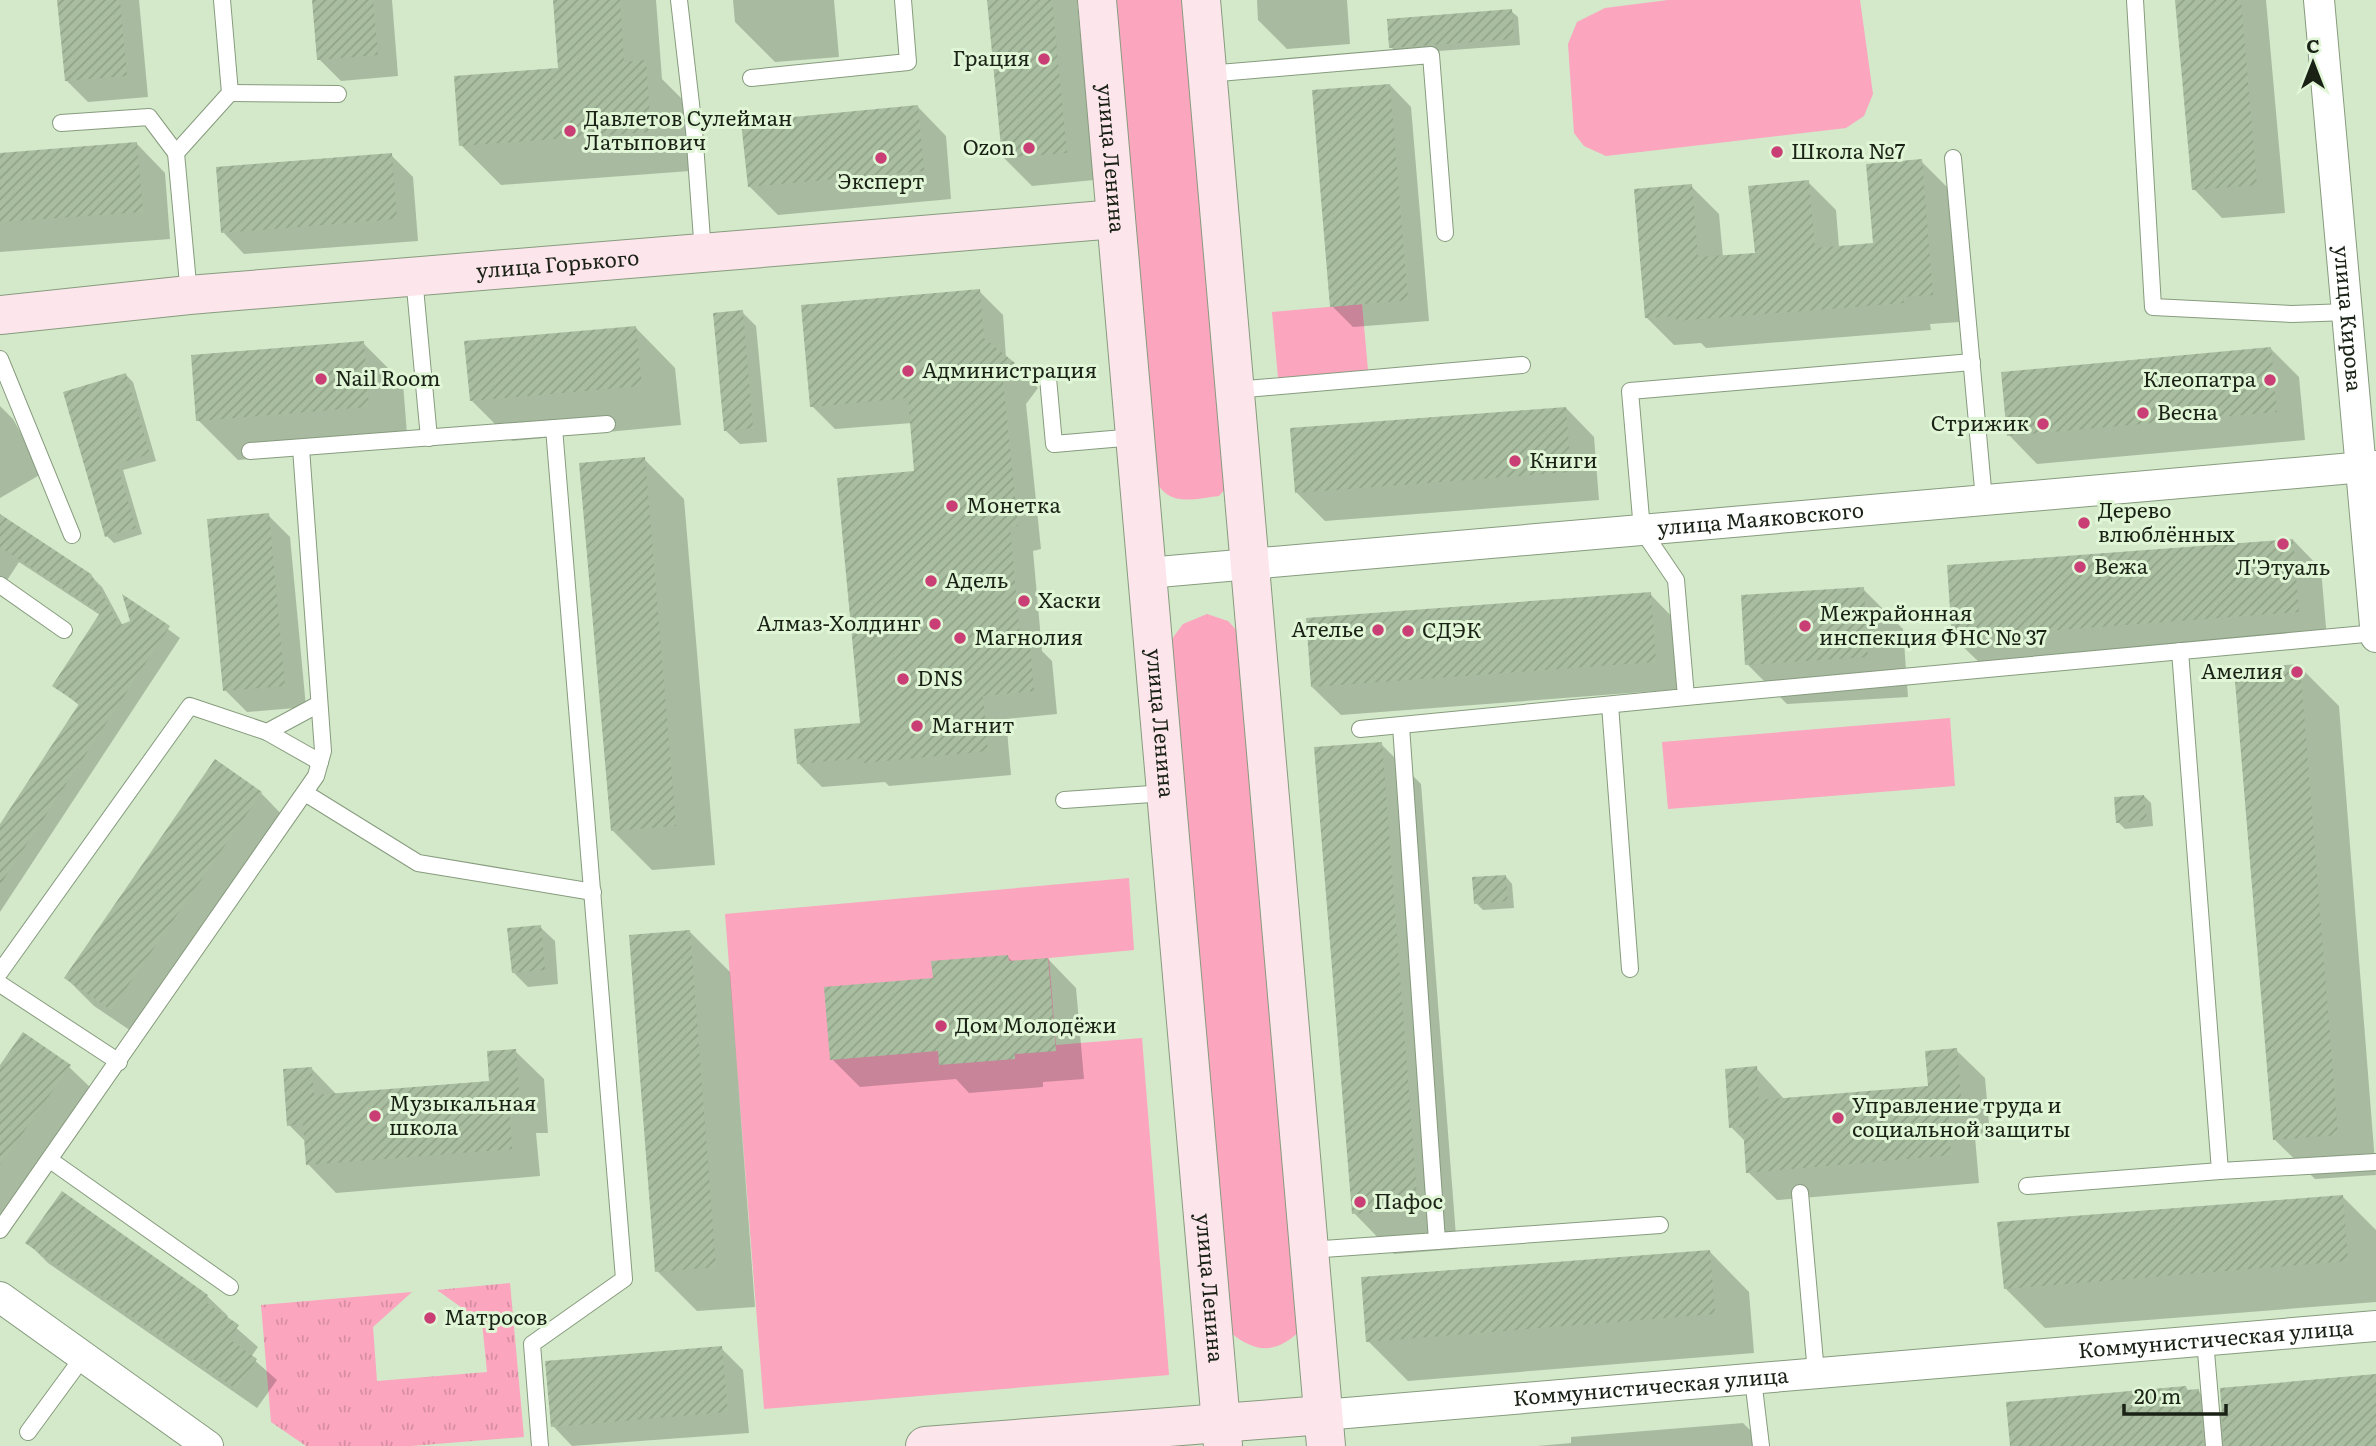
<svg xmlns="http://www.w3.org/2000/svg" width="2376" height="1446" font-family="Literata,serif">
<defs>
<pattern id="grass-tufts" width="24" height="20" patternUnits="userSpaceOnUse" patternTransform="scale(1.75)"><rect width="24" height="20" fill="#fba5bf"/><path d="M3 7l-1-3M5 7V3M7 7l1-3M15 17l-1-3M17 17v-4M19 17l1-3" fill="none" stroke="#d78ea3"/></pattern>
<pattern id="building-hatch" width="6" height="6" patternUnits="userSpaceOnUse" patternTransform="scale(1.75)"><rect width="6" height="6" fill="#a9bea0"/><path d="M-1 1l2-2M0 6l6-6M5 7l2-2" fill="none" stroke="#91a389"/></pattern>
</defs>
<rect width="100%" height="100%" fill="#d3e9c9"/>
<path fill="url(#grass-tufts)" d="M510,1283L524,1437L411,1446H306L271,1422L261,1305L412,1292L373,1327L377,1381L487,1372L482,1322L437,1290Z"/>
<g fill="#fba5bf">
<path d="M1114,0H1191L1227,487L1219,496C1194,499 1169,507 1156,481Z"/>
<path d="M1668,0H1860L1873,94L1864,116L1846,128L1606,156L1584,146L1574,133L1568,44L1577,22L1605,8Z"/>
<path d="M1362,304L1368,370L1278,378L1272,312Z"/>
<path d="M1207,614L1228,621L1240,634L1300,1331C1276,1353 1257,1354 1231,1333L1169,643L1183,624Z"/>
<path d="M1950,718L1955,786L1668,809L1662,742Z"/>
<path d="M1129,878L1134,950L1049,958L1056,1045L1142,1038L1169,1375L764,1409L725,914Z"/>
</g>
<g fill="#0003">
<path d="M59,0H139L148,97L88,102L66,80Z"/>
<path d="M314,0H392L398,76L341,81L319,59Z"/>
<path d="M554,0H656L662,79L685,102L690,171L501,185L461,145L559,69Z"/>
<path d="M733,0H834L839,57L775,62L735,22Z"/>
<path d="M989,0H1077L1094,180L1032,186L1003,157Z"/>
<path d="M1257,0H1347L1350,44L1287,49L1258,20Z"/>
<path d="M2177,0H2266L2285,213L2222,218L2194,189Z"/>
<path d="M1511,11L1518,17L1520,45L1398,54L1391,47Z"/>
<path d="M1390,85L1411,107L1429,321L1353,327L1332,306Z"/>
<path d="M918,107L946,136L951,199L778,215L749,186Z"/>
<path d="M137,144L165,173L170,239L0,252V155Z"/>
<path d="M391,155L413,177L418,241L244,254L223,232Z"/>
<path d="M1921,161L1949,189L1960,322L1930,324L1931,330L1706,348L1701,343L1674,345L1647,318L1691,186L1719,214L1723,257L1757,254L1808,182L1836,210L1839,247L1874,245Z"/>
<path d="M979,291L1003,315L1006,358L1038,388L1026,404L1041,549L1033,551L1042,651L1052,661L1057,714L1006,719L1011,775L889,786L885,782L822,787L798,763L862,725L916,473L912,423L835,429L812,406Z"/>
<path d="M742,312L756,326L767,442L740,444L725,430Z"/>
<path d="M635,327L675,368L681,425L512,441L472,401Z"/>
<path d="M363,343L403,383L408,447L238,460L198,420Z"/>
<path d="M2271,349L2299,377L2305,440L2037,464L2009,435Z"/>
<path d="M126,375L133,382L156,461L123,470L142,534L114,543L107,536Z"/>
<path d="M0,406L13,419L43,473L0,498Z"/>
<path d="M1566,408L1594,437L1599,500L1325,521L1296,492Z"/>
<path d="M644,459L684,499L715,865L652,870L612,830Z"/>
<path d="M268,515L290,537L306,707L247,712L225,690Z"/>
<path d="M0,516L90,575L102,587L123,626L132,622L127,599L180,638L0,912V828L80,706L54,685L100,615L19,562L0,591Z"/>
<path d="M2293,540L2321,569L2327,639L1983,666L1954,638Z"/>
<path d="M1863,589L1903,629L1908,697L1787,704L1747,664Z"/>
<path d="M1650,594L1678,623L1683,689L1341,715L1312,687Z"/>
<path d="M2299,666L2339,706L2376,1175L2315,1179L2274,1139Z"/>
<path d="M1381,744L1421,784L1457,1249L1394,1254L1354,1213Z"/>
<path d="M261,793L289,822L140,1037L94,1006L66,978Z"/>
<path d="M2144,796L2151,803L2153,826L2125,829L2118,822Z"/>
<path d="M1506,877L1512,884L1514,908L1483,910L1476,903Z"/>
<path d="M540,927L555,941L558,984L528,987L513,972Z"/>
<path d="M690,932L730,972L755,1307L697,1311L657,1271Z"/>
<path d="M1008,957L1013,962L1048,959L1076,988L1084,1079L1043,1082V1087L969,1093L956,1079L860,1087L832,1059L934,980Z"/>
<path d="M1956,1050L1985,1078L1990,1135L1975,1137L1979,1183L1777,1200L1748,1172L1746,1142L1731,1127L1756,1068L1785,1100L1930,1088Z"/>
<path d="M515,1051L544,1079L548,1133H536L540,1176L336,1193L308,1164L306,1142L289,1125L311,1068L337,1095L491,1082Z"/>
<path d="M69,1067L91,1088L0,1217V1068Z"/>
<path d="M2343,1197L2376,1230V1302L2045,1328L2005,1288Z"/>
<path d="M28,1243L207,1296L228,1316L226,1319L258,1347L251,1357L277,1380L257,1408L48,1263Z"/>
<path d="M1709,1251L1749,1292L1754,1353L1408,1381L1368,1341Z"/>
<path d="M721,1348L743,1370L749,1433L572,1446L553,1426Z"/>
<path d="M2376,1376V1446H2012L2186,1388L2190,1392L2198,1391L2223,1417Z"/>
<path d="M1743,1423L1766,1446H1537L1571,1443V1437Z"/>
</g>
<g fill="url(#building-hatch)">
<path d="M57,0H120L127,76L65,81Z"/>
<path d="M312,0H373L378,55L317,60Z"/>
<path d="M553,0H620L624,62L646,60L651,132L459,146L454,76L558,68Z"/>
<path d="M987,0H1052L1067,153L1002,158Z"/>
<path d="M2175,0H2241L2257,185L2192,190Z"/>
<path d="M1512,9L1514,39L1389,48L1387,19Z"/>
<path d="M1390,84L1408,300L1330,307L1312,90Z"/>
<path d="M918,105L924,171L748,187L741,122Z"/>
<path d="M137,142L143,212L0,222V153Z"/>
<path d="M392,153L397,219L221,233L216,167Z"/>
<path d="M1922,159L1933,295L1903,297L1904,303L1676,321V316L1645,318L1634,189L1692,184L1698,257L1755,253L1748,186L1809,180L1815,248L1873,243L1866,164Z"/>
<path d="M980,289L984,338L1015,363L1003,380L1018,526L1010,527L1020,636L1029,635L1034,691L983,696L988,751L864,763V758L797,764L794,729L860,723L837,478L914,471L908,398L810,407L801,305Z"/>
<path d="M743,310L753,428L724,431L713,313Z"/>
<path d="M636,326L642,386L470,401L464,341Z"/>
<path d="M364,341L369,407L196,421L191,355Z"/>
<path d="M2271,347L2277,412L2007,436L2001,372Z"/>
<path d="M126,373L150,454L117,464L136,528L105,537L63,392Z"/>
<path d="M1566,407L1571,472L1295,493L1290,428Z"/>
<path d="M645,457L676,826L611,831L579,463Z"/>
<path d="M269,513L285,686L223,691L207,519Z"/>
<path d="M0,514L91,574L120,625L130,621L122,594L170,626L0,885V824L79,704L52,686L100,613L0,547Z"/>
<path d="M2293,539L2299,612L1952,638L1947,565Z"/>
<path d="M1864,587L1868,657L1745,665L1741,595Z"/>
<path d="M1651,592L1656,662L1311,687L1306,618Z"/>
<path d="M2300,664L2338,1135L2273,1140L2234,669Z"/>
<path d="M1382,742L1418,1209L1352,1214L1314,747Z"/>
<path d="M215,759L262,792L111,1010L64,978Z"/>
<path d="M2144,795L2147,820L2116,823L2114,797Z"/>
<path d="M1506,875L1508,901L1474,904L1472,877Z"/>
<path d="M541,925L545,970L512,973L507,928Z"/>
<path d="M690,930L716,1267L655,1272L629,935Z"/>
<path d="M1008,955L1009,961L1048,958L1056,1051L1015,1054V1059L939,1065L938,1051L830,1060L824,987L933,978L931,961Z"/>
<path d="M23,1032L71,1065L0,1165V1065Z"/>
<path d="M1957,1048L1962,1108L1948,1109L1951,1155L1746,1173L1743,1127L1729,1128L1725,1069L1757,1066L1759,1100L1928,1086L1925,1051Z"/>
<path d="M516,1049L520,1105H509L512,1149L306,1165L303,1124L287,1126L283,1069L312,1067L314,1095L489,1081L487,1051Z"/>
<path d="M62,1191L208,1295L204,1301L239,1325L229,1339L257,1359L236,1389L25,1243Z"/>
<path d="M2343,1195L2348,1261L2004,1289L1997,1222Z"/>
<path d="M1710,1250L1715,1314L1366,1342L1361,1277Z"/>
<path d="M722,1346L728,1412L551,1427L545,1361Z"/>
<path d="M2376,1374V1446H2224L2220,1388Z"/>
<path d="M2186,1386L2187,1390L2199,1389L2203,1446H2010L2006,1402Z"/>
</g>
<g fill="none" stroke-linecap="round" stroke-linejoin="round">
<g stroke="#879b7e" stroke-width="18">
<g id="lane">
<path d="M679,0L694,130L703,253"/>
<path d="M2135,0L2153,307L2292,314L2348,312"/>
<path d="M1207,74L1431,55L1445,233"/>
<path d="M751,78L908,62L903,0"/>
<path d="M230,93L338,94"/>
<path d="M61,123L149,117L176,153L189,295"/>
<path d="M176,153L230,93L222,0"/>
<path d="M1953,158L1984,500"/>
<path d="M414,277L429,438"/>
<path d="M0,359L72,535"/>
<path d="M1048,378L1054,444L1135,437"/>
<path d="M1235,390L1522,365"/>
<path d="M250,451L607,424"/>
<path d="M0,585L64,630"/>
<path d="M1686,697L2376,633"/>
<path d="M1610,705L1630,969"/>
<path d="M1360,729L1686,697L1676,580L1642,530L1630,391L1972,362"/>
<path d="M267,732L320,762"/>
<path d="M305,793L418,863L593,892"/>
<path d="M1064,800L1166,793"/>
<path d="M0,972L190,706L267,732L319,704"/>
<path d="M0,984L119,1062"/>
<path d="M50,1160L230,1287"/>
<path d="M2220,1171L2376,1162"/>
<path d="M2027,1186L2220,1171L2180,651"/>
<path d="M1800,1193L1816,1373"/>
<path d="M0,1230L316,776L323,751L301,448"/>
<path d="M1437,1241L1660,1225"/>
<path d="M1309,1250L1437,1241L1401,726"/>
<path d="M2205,1340L2214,1446"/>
<path d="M1753,1379L1761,1446"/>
<path d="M28,1432L83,1357"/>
<path d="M540,1446L532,1344L624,1279L554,428"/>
</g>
</g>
<g stroke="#879b7e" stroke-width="32">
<g id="street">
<path id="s1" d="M2319,0L2376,637"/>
<path id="s2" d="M1147,573L2376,466"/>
<path d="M0,1297L208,1446"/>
<path id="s3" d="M1323,1415L2376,1326"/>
</g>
</g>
<g stroke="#879b7e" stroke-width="40">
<g id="secondary">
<path id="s4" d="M1097,0L1223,1446"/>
<path d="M1201,0L1326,1446"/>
<path id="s5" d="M0,315L189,295L1116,219"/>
<path d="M925,1446L1323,1415"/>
</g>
</g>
<use href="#lane" stroke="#fff" stroke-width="16"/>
<use href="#street" stroke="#fff" stroke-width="30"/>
<use href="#secondary" stroke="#fde5ec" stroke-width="38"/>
</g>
<g fill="#c83e75" stroke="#e0f6d6" stroke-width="2.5">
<circle cx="1044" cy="59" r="7"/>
<circle cx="570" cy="131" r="7"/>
<circle cx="1029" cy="148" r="7"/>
<circle cx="1777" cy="152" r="7"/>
<circle cx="881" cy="158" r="7"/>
<circle cx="908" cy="371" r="7"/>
<circle cx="321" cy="379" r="7"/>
<circle cx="2270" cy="380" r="7"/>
<circle cx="2143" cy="413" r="7"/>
<circle cx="2043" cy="424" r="7"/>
<circle cx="1515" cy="461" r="7"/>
<circle cx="952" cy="506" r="7"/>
<circle cx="2084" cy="523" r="7"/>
<circle cx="2283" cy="544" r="7"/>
<circle cx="2080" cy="567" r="7"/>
<circle cx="931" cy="581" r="7"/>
<circle cx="1024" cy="601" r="7"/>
<circle cx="935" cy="624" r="7"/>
<circle cx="1805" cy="626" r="7"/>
<circle cx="1378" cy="630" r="7"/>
<circle cx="1408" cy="631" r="7"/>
<circle cx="960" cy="638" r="7"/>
<circle cx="2297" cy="672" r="7"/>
<circle cx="903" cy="679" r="7"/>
<circle cx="917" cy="726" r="7"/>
<circle cx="941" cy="1026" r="7"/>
<circle cx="375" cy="1116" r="7"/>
<circle cx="1838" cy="1118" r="7"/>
<circle cx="1360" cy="1202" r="7"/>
<circle cx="430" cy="1318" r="7"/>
</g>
<g text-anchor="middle" stroke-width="6" stroke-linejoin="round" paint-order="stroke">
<g font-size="21" fill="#1a2216" stroke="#e0f6d6" text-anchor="start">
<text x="1030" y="66" text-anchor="end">Грация</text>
<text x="584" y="126">Давлетов Сулейман<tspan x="584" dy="24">Латыпович</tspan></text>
<text x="1015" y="155" text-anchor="end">Ozon</text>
<text x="1791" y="159">Школа №7</text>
<text x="881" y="189" text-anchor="middle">Эксперт</text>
<text x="922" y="378">Администрация</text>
<text x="335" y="386">Nail Room</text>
<text x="2256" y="387" text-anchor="end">Клеопатра</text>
<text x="2157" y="420">Весна</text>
<text x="2029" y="431" text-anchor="end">Стрижик</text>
<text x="1529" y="468">Книги</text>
<text x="966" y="513">Монетка</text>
<text x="2098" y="518">Дерево<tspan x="2098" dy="24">влюблённых</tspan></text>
<text x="2094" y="574">Вежа</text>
<text x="2283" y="575" text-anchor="middle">Л'Этуаль</text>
<text x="945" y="588">Адель</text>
<text x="1038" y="608">Хаски</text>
<text x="1819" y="621">Межрайонная<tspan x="1819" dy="24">инспекция ФНС № 37</tspan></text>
<text x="921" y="631" text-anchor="end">Алмаз-Холдинг</text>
<text x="1364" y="637" text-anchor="end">Ателье</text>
<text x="1422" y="638">СДЭК</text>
<text x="974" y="645">Магнолия</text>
<text x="2283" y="679" text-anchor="end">Амелия</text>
<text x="917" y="686">DNS</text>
<text x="931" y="733">Магнит</text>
<text x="955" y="1033">Дом Молодёжи</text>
<text x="389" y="1111">Музыкальная<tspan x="389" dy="24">школа</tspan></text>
<text x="1852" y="1113">Управление труда и<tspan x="1852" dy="24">социальной защиты</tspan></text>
<text x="1374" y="1209">Пафос</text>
<text x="444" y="1325">Матросов</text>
</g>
<g font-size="21" fill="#1a2216" stroke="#e0f6d6">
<text dy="7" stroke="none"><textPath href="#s4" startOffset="159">улица Ленина</textPath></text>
<text dy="7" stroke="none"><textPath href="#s5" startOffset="560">улица Горького</textPath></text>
<text dy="7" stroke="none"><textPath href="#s1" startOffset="320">улица Кирова</textPath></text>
<text dy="7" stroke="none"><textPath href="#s2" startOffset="616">улица Маяковского</textPath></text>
<text dy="7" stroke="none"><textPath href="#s4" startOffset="726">улица Ленина</textPath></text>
<text dy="7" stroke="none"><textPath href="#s4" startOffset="1293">улица Ленина</textPath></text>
<text dy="7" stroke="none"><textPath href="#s3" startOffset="896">Коммунистическая улица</textPath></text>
<text dy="7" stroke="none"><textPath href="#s3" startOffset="329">Коммунистическая улица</textPath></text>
</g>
</g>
<g transform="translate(2313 63)" stroke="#e0f6d6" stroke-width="5" paint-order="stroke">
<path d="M0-5L12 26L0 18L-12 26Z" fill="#1a2216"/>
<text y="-10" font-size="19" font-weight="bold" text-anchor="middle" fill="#1a2216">С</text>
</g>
<path d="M2124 1404v10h102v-10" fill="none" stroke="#1a2216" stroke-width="3.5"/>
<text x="2134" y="1404" font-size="21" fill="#1a2216" stroke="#e0f6d6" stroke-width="5" paint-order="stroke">20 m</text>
</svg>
